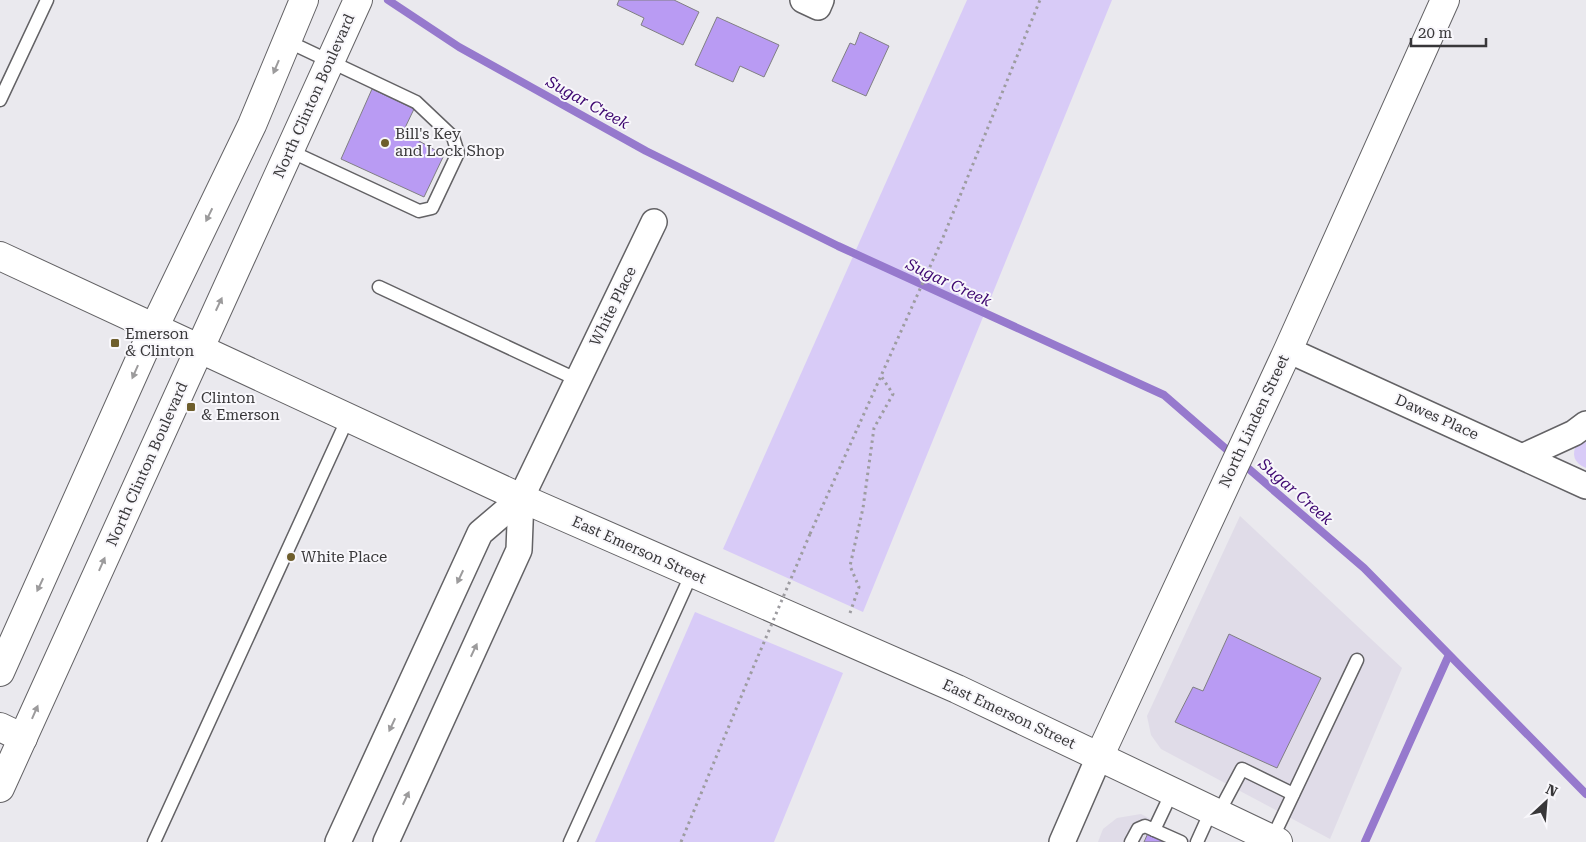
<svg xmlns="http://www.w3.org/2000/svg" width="1586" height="842" font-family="'Roboto Serif',serif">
<rect width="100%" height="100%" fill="#eae9ee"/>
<g fill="#e0dce8">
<path d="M1240,516L1402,668L1330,839L1161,749L1151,735L1147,716Z"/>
<path d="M1141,814L1194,842H1098L1103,829L1117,818Z"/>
</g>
<g fill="#d8cbf7">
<path d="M967,0H1112L863,612L723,549Z"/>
<path d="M1586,437V468C1574,463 1571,455 1577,443Z"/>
<path d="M695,612L843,673L774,842H595Z"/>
</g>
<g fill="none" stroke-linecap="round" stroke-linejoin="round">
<g stroke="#9679cd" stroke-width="8">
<path d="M388,0L459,47L646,151L838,246L1164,395L1233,455"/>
<path d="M1242,463L1364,568L1586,794"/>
<path d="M1365,842L1448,657"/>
</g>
</g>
<g fill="#b99bf3" stroke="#807f83">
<path d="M619,0H674L699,12L683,45L641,25L644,18L617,5Z"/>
<path d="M717,17L779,45L764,77L740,66L733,82L695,65Z"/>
<path d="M860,32L889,46L866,96L832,81L850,43L855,45Z"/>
<path d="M372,89L414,109L403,132L444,155L424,197L341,159Z"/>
<path d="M1229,634L1321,678L1277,768L1175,722L1193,687L1203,691Z"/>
<path d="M1148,833L1169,842H1144Z"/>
</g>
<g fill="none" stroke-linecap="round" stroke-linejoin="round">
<g stroke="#636265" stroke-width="15">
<g id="lane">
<path d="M287,41L416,102L453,137L458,153L432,208L419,211L290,151"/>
<path d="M0,100L47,0"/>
<path d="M379,287L578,380"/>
<path d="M1218,814L1242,769L1293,794"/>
<path d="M1154,830L1172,792"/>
<path d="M1272,839L1357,660"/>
<path d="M154,842L348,418"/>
<path d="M570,842L692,573"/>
<path d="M1131,842L1138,829L1145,826L1181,842"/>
<path d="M1197,842L1211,811"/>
</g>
</g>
<g stroke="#636265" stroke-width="28">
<g id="street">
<path d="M803,0L818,7L821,0"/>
<path d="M1288,350L1586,486"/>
<path d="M1524,456L1574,433L1586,424"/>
<path d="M338,842L480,533L521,498"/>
<path d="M386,842L519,550L521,498L654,222"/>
<path d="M1062,842L1099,757"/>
</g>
</g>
<g stroke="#636265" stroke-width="30">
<g id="secondary">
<path d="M0,256L521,498L957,689L1278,842"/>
<path d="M0,672L154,328L252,125L304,0"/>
<path d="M0,727L23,738"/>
<path d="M1099,757L1288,350L1445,0"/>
<path d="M0,788L358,0"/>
</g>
</g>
<g stroke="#9d9ca0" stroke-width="3" stroke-dasharray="2.5 4" stroke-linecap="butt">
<path d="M810,534L942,240L1040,0"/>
<path d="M850,613L859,587L850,566L863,508L874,428L893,394L881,376"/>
<path d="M681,842L753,668"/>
</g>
<use href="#lane" stroke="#fff" stroke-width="12"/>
<use href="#street" stroke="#fff" stroke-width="25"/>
<use href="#secondary" stroke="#fff" stroke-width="28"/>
<path stroke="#9d9ca0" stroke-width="3" stroke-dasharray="2.5 4" stroke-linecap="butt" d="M753,668L810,534"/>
</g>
<defs><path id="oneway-solid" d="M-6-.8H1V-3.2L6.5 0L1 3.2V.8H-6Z" transform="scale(1.25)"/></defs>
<g fill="#9c9b9c">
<use href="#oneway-solid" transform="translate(276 67) rotate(113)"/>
<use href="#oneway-solid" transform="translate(209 215) rotate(116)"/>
<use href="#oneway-solid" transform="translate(219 304) rotate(-65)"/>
<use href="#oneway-solid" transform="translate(135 372) rotate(114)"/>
<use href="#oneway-solid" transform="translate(102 564) rotate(-66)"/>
<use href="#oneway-solid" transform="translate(460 577) rotate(115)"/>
<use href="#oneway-solid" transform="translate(40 585) rotate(115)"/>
<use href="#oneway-solid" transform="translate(474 650) rotate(-65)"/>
<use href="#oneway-solid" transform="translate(35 712) rotate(-66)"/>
<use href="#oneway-solid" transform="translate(392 725) rotate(115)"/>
<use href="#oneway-solid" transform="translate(406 798) rotate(-65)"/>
</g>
<g fill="#6e5e2c" stroke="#f8f7fb" stroke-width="2">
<circle cx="385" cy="143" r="5"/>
<rect x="110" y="338" width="10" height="10" rx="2.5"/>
<rect x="186" y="402" width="10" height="10" rx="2.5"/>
<circle cx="291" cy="557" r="5"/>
</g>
<g text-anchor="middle" stroke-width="4" stroke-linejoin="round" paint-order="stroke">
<g font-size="15" fill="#383739" stroke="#f8f7fb">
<text transform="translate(314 96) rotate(-66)" y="5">North Clinton Boulevard</text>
<text transform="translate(613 306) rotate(-64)" y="5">White Place</text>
<text transform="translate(1437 417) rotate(24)" y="5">Dawes Place</text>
<text transform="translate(1254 421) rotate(-65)" y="5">North Linden Street</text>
<text transform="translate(147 464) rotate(-66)" y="5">North Clinton Boulevard</text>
<text transform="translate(639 550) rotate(24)" y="5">East Emerson Street</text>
<text transform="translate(1009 714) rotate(25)" y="5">East Emerson Street</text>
</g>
<g font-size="15" fill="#383739" stroke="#f8f7fb" text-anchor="start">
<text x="395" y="139">Bill's Key<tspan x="395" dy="17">and Lock Shop</tspan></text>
<text x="125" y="339">Emerson<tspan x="125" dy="17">&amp; Clinton</tspan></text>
<text x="201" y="403">Clinton<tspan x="201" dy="17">&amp; Emerson</tspan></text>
<text x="301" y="562">White Place</text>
</g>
<g font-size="16" font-style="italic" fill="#3d0670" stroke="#f8f7fb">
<text transform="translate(588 102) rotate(29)" y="6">Sugar Creek</text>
<text transform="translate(949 282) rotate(25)" y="6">Sugar Creek</text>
<text transform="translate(1296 491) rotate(41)" y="6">Sugar Creek</text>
</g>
</g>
<g transform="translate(1546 802) rotate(26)" stroke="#f8f7fb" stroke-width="4" paint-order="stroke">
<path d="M0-4L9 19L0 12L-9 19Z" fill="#383739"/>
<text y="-8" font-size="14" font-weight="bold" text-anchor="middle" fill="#383739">N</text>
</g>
<path d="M1411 38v8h75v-8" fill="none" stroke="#383739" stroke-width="2.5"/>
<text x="1418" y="38" font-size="15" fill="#383739" stroke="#f8f7fb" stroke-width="4" paint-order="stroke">20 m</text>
</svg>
